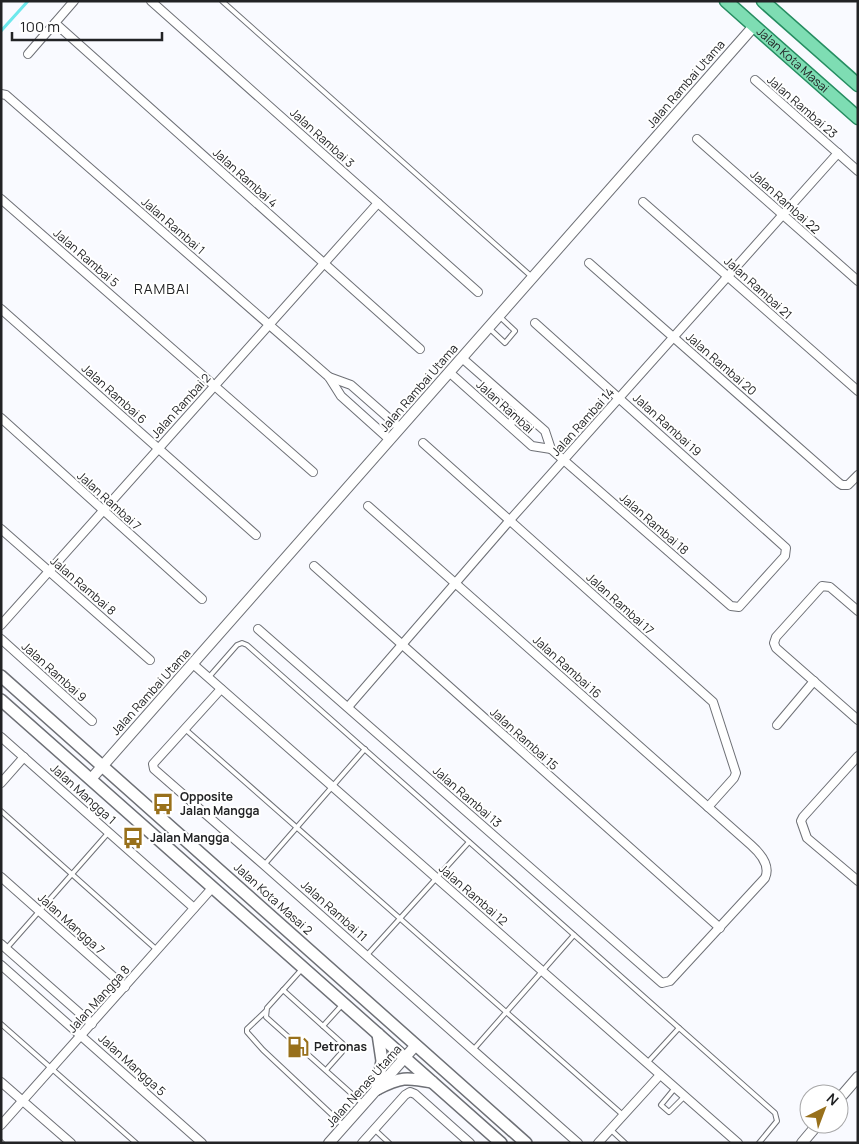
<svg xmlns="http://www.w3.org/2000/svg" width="859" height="1144" font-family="Manrope,sans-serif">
<rect width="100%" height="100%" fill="#f9faff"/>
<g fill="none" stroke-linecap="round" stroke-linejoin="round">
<path stroke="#6de8ec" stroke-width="3" d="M1,31L28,1"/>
<g stroke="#6e7076" stroke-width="6">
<g id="service">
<path d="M222,1L532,277"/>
<path d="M490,329L505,343L515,331L499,316"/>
<path d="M209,677L237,645L242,643L247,645L775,1113L777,1121L759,1143"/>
<path d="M185,729L623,1115"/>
<path d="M1,811L157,950"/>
<path d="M264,865L365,749"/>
<path d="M6,949L109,832"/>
<path d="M367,955L469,842"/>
<path d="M302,969L267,1008L266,1017L362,1103"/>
<path d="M283,990L343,1044L342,1052L326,1070"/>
<path d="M266,1011L247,1029V1032L263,1050L343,1125"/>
<path d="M1,1024L136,1143"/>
<path d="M323,1026L342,1005"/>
<path d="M473,1050L574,935"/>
<path d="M647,1063L679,1028"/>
<path d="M675,1088L661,1105L669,1112L684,1097"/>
<path d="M374,1129L389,1143"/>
<path d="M610,1129L625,1143"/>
<path d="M1,1142L2,1143"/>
</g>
</g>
<g stroke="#6e7076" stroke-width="10">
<g id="minor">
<path d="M151,1L478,292"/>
<path d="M55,23L420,349"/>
<path d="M28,54L74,1"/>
<path d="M755,80L858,171"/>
<path d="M1,94L6,95L329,377L341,396L390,440"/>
<path d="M697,139L858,281"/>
<path d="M1,199L313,472"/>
<path d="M643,202L858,391"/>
<path d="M589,263L839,483L842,485H848L858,475"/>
<path d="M1,309L256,535"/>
<path d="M462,358L545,431L551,449L731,606L739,607L785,556L786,548L535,323"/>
<path d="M449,372L532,446L551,449"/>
<path d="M329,377L351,385L400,428"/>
<path d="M1,418L202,599"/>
<path d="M509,425L521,411"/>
<path d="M423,443L713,702L736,773L734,778L708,807"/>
<path d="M1,529L150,660"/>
<path d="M314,566L720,928"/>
<path d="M858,611L830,587L822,586L776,637L774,643L776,648L858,720"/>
<path d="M1,625L378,203"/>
<path d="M258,629L662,983L670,981L765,878C771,865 760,853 751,845L368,506"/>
<path d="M1,639L92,721"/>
<path d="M193,664L738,1143"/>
<path d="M221,689L153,764L154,769L264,865L578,1143"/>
<path d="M348,707L510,520L838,153"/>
<path d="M777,725L814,681"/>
<path d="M1,737L194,908"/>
<path d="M858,756L803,817L801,821L807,838L858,881"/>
<path d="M1,783L24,757"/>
<path d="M1,877L125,987"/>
<path d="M1,944L92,1024"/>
<path d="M1,965L202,1143"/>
<path d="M1,1082L71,1143"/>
<path d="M1,1125L213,887"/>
<path d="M362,1143L405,1095L410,1092L415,1094L470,1143"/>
<path d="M598,1143L660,1075"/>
</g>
</g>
<g stroke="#6e7076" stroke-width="12">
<g id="tertiary">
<path d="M91,779L754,26"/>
<path d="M839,1099L858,1077"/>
<path d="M329,1143L416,1045"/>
<path d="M802,1143L818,1124"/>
</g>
</g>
<g stroke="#6e7076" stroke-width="14">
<g id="secondary">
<path d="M1,676L526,1143"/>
<path d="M1,700L501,1143"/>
<path d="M377,1089C401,1077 406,1077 432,1082"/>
<path d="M377,1089L382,1061L378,1034"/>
</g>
</g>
<g stroke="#268d61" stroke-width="15">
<g id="primary">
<path id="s1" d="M726,1L858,118"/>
<path d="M763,1L858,85"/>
</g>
</g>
<use href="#service" stroke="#fff" stroke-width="4"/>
<use href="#minor" stroke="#fff" stroke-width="8"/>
<use href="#tertiary" stroke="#fff" stroke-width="10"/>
<use href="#secondary" stroke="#fff" stroke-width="11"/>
<use href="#primary" stroke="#7eddb3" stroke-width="12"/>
</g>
<defs>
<g id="bus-bare" transform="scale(1.725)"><path d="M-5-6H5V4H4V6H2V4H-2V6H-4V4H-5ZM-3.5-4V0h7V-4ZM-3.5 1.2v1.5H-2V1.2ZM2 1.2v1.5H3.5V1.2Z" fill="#98701b" stroke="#fff" stroke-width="2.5" paint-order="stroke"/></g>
<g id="fuel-bare" transform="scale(1.725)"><path d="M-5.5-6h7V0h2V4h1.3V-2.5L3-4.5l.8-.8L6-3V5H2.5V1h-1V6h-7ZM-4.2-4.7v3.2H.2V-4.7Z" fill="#98701b" stroke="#fff" stroke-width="2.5" paint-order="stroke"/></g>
</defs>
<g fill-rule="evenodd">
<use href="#bus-bare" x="163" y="804"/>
<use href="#bus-bare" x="133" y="838"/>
<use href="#fuel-bare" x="298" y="1047"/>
</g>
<g text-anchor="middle" stroke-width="4" stroke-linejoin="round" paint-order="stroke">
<g font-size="12" fill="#222325" stroke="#fff">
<text dy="4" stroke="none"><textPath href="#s1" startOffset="89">Jalan Kota Masai</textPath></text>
<text transform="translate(686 84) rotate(-49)" y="4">Jalan Rambai Utama</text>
<text transform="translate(802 107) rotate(41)" y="4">Jalan Rambai 23</text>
<text transform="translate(322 138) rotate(42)" y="4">Jalan Rambai 3</text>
<text transform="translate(245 178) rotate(42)" y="4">Jalan Rambai 4</text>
<text transform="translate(785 202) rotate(42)" y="4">Jalan Rambai 22</text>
<text transform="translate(173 226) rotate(41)" y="4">Jalan Rambai 1</text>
<text transform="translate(86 258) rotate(41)" y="4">Jalan Rambai 5</text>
<text transform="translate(758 288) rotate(42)" y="4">Jalan Rambai 21</text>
<text transform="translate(721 364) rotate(41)" y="4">Jalan Rambai 20</text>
<text transform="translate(419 388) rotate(-49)" y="4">Jalan Rambai Utama</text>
<text transform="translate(114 394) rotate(42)" y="4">Jalan Rambai 6</text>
<text transform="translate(181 406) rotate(-48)" y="4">Jalan Rambai 2</text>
<text transform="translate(505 407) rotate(42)" y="4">Jalan Rambai</text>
<text transform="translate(583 422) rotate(-48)" y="4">Jalan Rambai 14</text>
<text transform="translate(667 425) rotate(42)" y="4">Jalan Rambai 19</text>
<text transform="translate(109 501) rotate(42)" y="4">Jalan Rambai 7</text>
<text transform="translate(654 524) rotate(41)" y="4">Jalan Rambai 18</text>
<text transform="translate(83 586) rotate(41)" y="4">Jalan Rambai 8</text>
<text transform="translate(620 604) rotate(42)" y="4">Jalan Rambai 17</text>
<text transform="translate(567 667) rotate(42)" y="4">Jalan Rambai 16</text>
<text transform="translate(54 672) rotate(42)" y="4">Jalan Rambai 9</text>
<text transform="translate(151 692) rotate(-48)" y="4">Jalan Rambai Utama</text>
<text transform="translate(524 739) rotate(42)" y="4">Jalan Rambai 15</text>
<text transform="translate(83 794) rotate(42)" y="4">Jalan Mangga 1</text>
<text transform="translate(467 797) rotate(41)" y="4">Jalan Rambai 13</text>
<text transform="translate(473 895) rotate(41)" y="4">Jalan Rambai 12</text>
<text transform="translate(273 899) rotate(42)" y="4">Jalan Kota Masai 2</text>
<text transform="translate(334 911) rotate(42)" y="4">Jalan Rambai 11</text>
<text transform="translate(71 924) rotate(42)" y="4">Jalan Mangga 7</text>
<text transform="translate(99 999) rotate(-48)" y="4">Jalan Mangga 8</text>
<text transform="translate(132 1065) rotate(42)" y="4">Jalan Mangga 5</text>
<text transform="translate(364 1086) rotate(-48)" y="4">Jalan Nenas Utama</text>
</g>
<g font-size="12" font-weight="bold" fill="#222325" stroke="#fff" text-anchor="start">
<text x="180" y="801">Opposite<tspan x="180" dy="14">Jalan Mangga</tspan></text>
<text x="150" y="842">Jalan Mangga</text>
<text x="314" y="1051">Petronas</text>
</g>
<g font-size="14" letter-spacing="1" fill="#222325" stroke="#fff">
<text x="162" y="294">RAMBAI</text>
</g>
</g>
<rect width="859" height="1144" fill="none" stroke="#222325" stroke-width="5"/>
<g transform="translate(824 1109) rotate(42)"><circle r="24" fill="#ffffff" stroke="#a7a7a8"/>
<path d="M0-4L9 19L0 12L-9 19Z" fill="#98701b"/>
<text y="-8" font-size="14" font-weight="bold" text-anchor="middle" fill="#222325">N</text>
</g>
<path d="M12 32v8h150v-8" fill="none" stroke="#222325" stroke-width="2.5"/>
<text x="20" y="32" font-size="15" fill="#222325" stroke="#ffffff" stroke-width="4" paint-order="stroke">100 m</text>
</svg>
